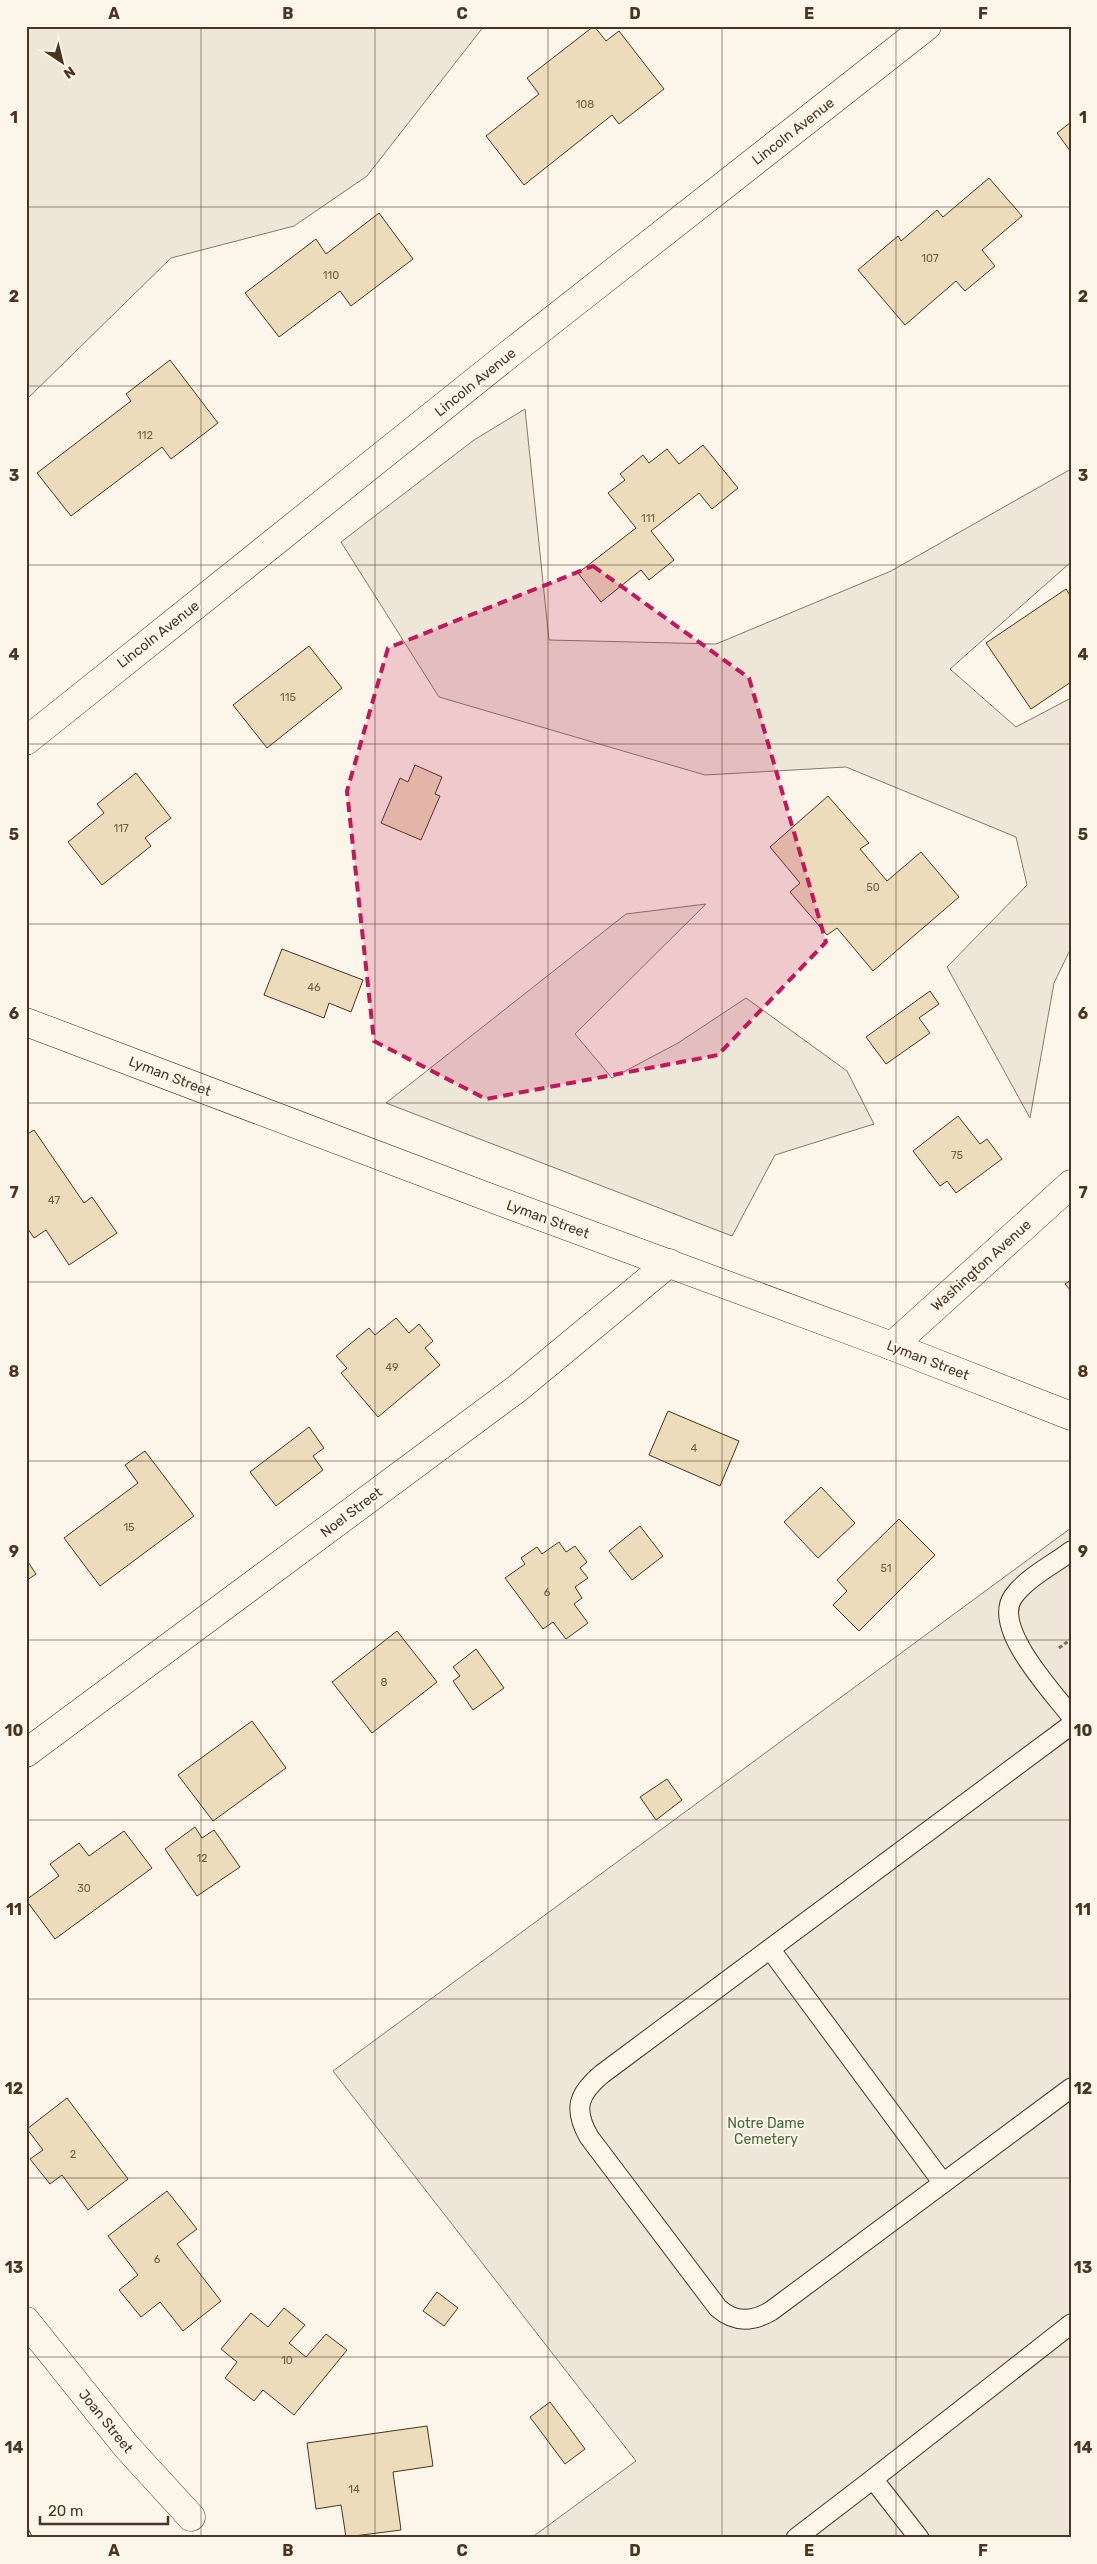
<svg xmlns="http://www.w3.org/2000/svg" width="1097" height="2564" font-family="Rubik,sans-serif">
<rect width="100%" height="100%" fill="#fbf6e9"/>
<g fill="#ede6d9" stroke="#887966">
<path d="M26,26H484L367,176L294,226L171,258L26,400Z"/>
<path d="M525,409L549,640L716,644L891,571L1071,469V562L950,669L1016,727L1071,698V948L1054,983L1030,1118L947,967L1027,885L1016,837L846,767L705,775L439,697L341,542L474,440Z"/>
<path d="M706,904L575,1034L612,1078L678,1043L746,998L847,1071L874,1124L775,1155L732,1236L386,1103L626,914Z"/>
<path d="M1071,1528V2538H531L636,2461L333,2071Z"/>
</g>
<g fill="#ecdcbc" stroke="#4a3520">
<path d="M594,26L606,41L619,31L664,89L619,124L612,115L524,185L486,136L539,94L527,78Z"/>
<path d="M1071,122V152L1057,133Z"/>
<path d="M989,178L1022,216L982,250L995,266L965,291L956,281L905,325L858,270L898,236L901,241L937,210L943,217Z"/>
<path d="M379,213L413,259L351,306L340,291L279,337L245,293L316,239L326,254Z"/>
<path d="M170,360L218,423L171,459L162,447L71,516L37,473L131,401L126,394Z"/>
<path d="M703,445L738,488L712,509L699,493L651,531L674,560L649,580L641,570L601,602L578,573L636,528L608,493L625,480L620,474L643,455L649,463L667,449L679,464Z"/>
<path d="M1066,589L1071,597V682L1031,709L986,643Z"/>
<path d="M309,646L342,688L267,748L233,705Z"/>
<path d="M415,765L442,777L435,794L440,796L421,840L381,823L400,778L408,782Z"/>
<path d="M136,773L171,818L145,838L151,846L102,885L68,842L104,813L97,804Z"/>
<path d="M828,796L869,843L860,849L887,881L921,852L959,897L873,971L837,928L827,935L790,892L800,883L770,847Z"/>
<path d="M282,949L363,980L351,1012L329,1003L324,1018L264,995Z"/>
<path d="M930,991L939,1004L919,1018L930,1033L886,1064L866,1037Z"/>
<path d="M958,1116L980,1144L987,1139L1002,1159L956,1193L947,1181L940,1186L913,1151Z"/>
<path d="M34,1130L84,1203L92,1197L117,1233L69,1265L46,1230L34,1238L26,1226V1135Z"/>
<path d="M1071,1280V1291L1065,1284Z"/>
<path d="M396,1318L409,1333L419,1324L433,1341L425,1348L440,1365L378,1417L341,1373L347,1368L336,1356L369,1328L375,1335Z"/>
<path d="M668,1411L739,1441L720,1486L649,1455Z"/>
<path d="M309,1427L324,1448L313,1456L323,1470L276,1506L250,1472Z"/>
<path d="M145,1451L194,1516L100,1586L64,1538L138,1483L125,1465Z"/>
<path d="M821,1487L855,1523L818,1558L784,1522Z"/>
<path d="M899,1519L935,1555L859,1631L833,1605L847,1591L837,1580Z"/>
<path d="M640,1526L663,1556L632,1580L609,1551Z"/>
<path d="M559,1542L566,1552L575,1546L587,1562L580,1568L588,1578L575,1587L582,1598L574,1604L588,1623L566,1639L553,1622L543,1629L505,1578L525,1564L521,1558L537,1547L542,1554Z"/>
<path d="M26,1559L36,1574L26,1581Z"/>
<path d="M397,1631L437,1682L372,1733L332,1682Z"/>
<path d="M476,1649L504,1688L473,1710L453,1681L460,1676L453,1667Z"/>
<path d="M252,1721L286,1768L213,1821L178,1775Z"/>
<path d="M667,1779L682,1800L656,1820L640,1797Z"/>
<path d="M195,1827L202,1838L214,1830L240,1867L197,1896L165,1849Z"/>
<path d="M124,1831L152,1868L55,1939L26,1900L59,1876L50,1864L79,1843L89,1856Z"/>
<path d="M67,2098L128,2179L88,2210L62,2175L50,2184L30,2159L43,2150L27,2129Z"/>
<path d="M167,2191L197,2229L177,2244L221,2301L183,2331L160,2302L141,2317L119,2290L138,2275L108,2236Z"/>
<path d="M437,2292L458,2308L444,2326L423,2311Z"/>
<path d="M284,2308L305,2325L289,2343L306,2357L326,2334L347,2350L294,2415L263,2390L254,2401L225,2378L237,2362L221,2349L251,2313L268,2327Z"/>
<path d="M550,2402L585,2449L565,2464L530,2417Z"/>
<path d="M427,2426L433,2466L393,2472L401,2530L346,2537L341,2505L316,2509L307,2443Z"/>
<path d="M26,2525L33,2538H26Z"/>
</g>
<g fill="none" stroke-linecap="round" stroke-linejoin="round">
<g stroke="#4a3520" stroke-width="21">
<g id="service">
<path d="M1071,1551C1053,1565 1026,1578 1013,1597C992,1628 1052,1691 1071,1716"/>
<path d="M1071,1725L602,2074C578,2094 573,2109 589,2137L718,2308C735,2323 752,2322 771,2311L1071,2088"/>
<path d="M770,1949L943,2183"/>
<path d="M796,2538L873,2479"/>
<path d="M919,2538L873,2479L1071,2324"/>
</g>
</g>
<g stroke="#4a3520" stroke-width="29">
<g id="minor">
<path d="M26,741L513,351L927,26"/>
<path d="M892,1346L1071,1184"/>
<path d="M26,1753L518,1388L669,1263"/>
<path d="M26,2321L126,2446L191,2517"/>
</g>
</g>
<g stroke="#4a3520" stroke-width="29">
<path id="secondary" d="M26,1022L488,1197L892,1346L1071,1416"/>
</g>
<path stroke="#7f6f5c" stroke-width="3" stroke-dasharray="4 2.5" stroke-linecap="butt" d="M1059,1648L1071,1639"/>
<use href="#service" stroke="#fbf6e9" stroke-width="19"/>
<use href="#minor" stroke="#fbf6e9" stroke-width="28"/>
<use href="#secondary" stroke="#fbf6e9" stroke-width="28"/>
</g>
<path fill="#c2185b" fill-opacity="0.2" stroke="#c2185b" stroke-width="4" stroke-dasharray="10 6" stroke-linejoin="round" d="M593,566L749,678L826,942L718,1055L486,1099L374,1041L347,791L388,648Z"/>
<path fill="none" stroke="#4a3520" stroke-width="1" stroke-opacity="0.55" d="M201,26V2538M375,26V2538M548,26V2538M722,26V2538M896,26V2538M26,207H1071M26,386H1071M26,565H1071M26,744H1071M26,924H1071M26,1103H1071M26,1282H1071M26,1461H1071M26,1640H1071M26,1820H1071M26,1999H1071M26,2178H1071M26,2357H1071"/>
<g text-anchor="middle" stroke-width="4" stroke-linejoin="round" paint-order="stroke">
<g font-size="11" fill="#725f47">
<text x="585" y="108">108</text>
<text x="930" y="262">107</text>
<text x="331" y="279">110</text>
<text x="145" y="439">112</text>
<text x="648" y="522">111</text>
<text x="288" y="701">115</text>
<text x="121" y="832">117</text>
<text x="873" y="891">50</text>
<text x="314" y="991">46</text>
<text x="957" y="1159">75</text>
<text x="54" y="1204">47</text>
<text x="392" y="1371">49</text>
<text x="694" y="1452">4</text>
<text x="129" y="1531">15</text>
<text x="886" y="1572">51</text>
<text x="547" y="1596">6</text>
<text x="384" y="1686">8</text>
<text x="202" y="1862">12</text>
<text x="84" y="1892">30</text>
<text x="73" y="2158">2</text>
<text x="157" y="2263">6</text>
<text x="287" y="2364">10</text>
<text x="354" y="2493">14</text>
</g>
<g font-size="14" fill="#4a3520" stroke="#fbf6e9">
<text transform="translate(793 131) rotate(-38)" y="5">Lincoln Avenue</text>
<text transform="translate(475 382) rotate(-39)" y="5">Lincoln Avenue</text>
<text transform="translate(158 634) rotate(-38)" y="5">Lincoln Avenue</text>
<text transform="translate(170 1076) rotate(21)" y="5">Lyman Street</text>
<text transform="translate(548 1219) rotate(20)" y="5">Lyman Street</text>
<text transform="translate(981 1265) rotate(-42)" y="5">Washington Avenue</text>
<text transform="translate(928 1360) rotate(21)" y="5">Lyman Street</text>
<text transform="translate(351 1512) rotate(-37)" y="5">Noel Street</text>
<text transform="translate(106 2421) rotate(51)" y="5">Joan Street</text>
</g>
<g font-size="14" fill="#436837" stroke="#fbf6e9">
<text x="766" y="2128">Notre Dame<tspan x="766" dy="16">Cemetery</tspan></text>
</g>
</g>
<rect width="1097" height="2564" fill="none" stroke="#fbf6e9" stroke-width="55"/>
<g transform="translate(62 62) rotate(145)" stroke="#fbf6e9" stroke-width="4" paint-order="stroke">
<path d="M0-4L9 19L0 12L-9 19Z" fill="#4a3520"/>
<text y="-8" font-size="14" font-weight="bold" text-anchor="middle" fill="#4a3520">N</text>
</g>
<path d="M40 2516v8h128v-8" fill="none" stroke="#4a3520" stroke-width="2.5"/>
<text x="48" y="2516" font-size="15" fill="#4a3520" stroke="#fbf6e9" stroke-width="4" paint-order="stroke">20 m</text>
<rect x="28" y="28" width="1042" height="2508" fill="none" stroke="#4a3520" stroke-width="2"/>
<g font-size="16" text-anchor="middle" font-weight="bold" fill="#4a3520">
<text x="114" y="19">A</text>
<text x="288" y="19">B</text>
<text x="462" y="19">C</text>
<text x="635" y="19">D</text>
<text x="809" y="19">E</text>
<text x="983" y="19">F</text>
<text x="14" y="123">1</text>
<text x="1083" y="123">1</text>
<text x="14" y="302">2</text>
<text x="1083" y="302">2</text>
<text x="14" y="481">3</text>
<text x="1083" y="481">3</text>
<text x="14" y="660">4</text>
<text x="1083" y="660">4</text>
<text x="14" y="840">5</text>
<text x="1083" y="840">5</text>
<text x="14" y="1019">6</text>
<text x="1083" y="1019">6</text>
<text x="14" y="1198">7</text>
<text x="1083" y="1198">7</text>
<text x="14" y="1377">8</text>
<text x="1083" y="1377">8</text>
<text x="14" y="1557">9</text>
<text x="1083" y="1557">9</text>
<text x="14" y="1736">10</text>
<text x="1083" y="1736">10</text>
<text x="14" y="1915">11</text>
<text x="1083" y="1915">11</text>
<text x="14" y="2094">12</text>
<text x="1083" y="2094">12</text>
<text x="14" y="2273">13</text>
<text x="1083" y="2273">13</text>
<text x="14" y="2453">14</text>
<text x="1083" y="2453">14</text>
<text x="114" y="2556">A</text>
<text x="288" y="2556">B</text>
<text x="462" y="2556">C</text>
<text x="635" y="2556">D</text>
<text x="809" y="2556">E</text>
<text x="983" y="2556">F</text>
</g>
</svg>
